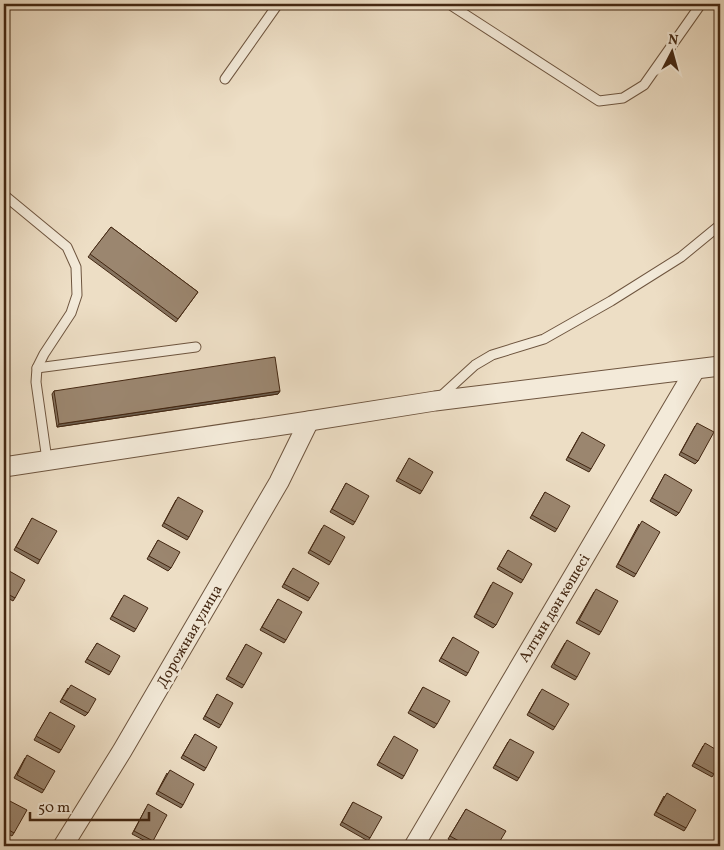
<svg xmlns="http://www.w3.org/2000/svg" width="724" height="850" font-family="Vollkorn,serif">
<rect width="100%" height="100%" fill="#eddec5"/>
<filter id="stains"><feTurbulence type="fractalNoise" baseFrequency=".004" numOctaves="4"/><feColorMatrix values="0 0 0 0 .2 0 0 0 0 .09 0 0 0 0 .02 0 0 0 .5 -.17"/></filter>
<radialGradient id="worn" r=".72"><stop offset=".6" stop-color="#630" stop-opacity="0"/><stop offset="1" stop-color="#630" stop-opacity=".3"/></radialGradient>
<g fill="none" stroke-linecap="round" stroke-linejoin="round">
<g stroke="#6e553f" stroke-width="11">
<g id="lane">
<path d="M449,4L599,101L623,98L644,85L701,4"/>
<path d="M225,79L278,4"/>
<path d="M4,195L67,247L76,267L77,295L71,313L44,354L37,368L36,382L47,460"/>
<path d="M37,368L196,347"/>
<path d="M440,397L475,365L492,355L544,339L611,301L681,257L720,225"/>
</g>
</g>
<g stroke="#6e553f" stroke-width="21">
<g id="street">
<path d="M4,467L309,421L435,401L720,366"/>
<path d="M63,846L122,751L279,482L309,421"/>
<path d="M414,846L695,370"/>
</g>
</g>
<use href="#lane" stroke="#f3ead9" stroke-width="9"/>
<use href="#street" stroke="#f3ead9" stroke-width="19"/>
</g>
<g fill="#85735f" stroke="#432712">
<path d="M111,227L198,292L176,322L88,257Z"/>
<path d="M54,391H280L278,394L57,427L52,394Z"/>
<path d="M695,426L698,461L695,464L679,455Z"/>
<path d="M580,435L591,469L589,472L566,460Z"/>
<path d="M407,462L422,491L420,494L396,481Z"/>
<path d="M665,474L679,513L676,516L650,501Z"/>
<path d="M346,483L355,522L353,525L330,512Z"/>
<path d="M545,492L557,529L555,532L530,518Z"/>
<path d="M176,500L189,537L187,540L162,526Z"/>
<path d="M32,518L40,560L38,564L14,550Z"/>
<path d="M639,524L636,574L634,577L616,567Z"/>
<path d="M322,528L331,562L329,565L308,553Z"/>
<path d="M158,540L171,568L168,571L147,559Z"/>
<path d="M508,550L523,580L521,583L497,569Z"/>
<path d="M4,568L15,598L13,601L4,596Z"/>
<path d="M291,571L310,598L308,601L282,587Z"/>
<path d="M491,585L496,625L493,628L474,617Z"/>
<path d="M594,592L601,632L599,635L576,623Z"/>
<path d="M122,598L136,629L134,632L110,619Z"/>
<path d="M278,599L286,640L284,643L260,630Z"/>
<path d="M453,637L468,673L466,676L439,661Z"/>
<path d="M97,643L111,672L109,675L85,662Z"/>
<path d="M565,643L577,677L575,680L551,667Z"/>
<path d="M246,644L244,685L242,688L226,679Z"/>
<path d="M423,687L437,724L434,728L408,713Z"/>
<path d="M68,688L88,713L85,716L60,702Z"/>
<path d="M540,692L555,727L553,730L527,715Z"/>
<path d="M217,694L221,725L219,728L203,719Z"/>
<path d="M50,712L61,750L59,753L34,740Z"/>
<path d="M195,734L206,768L204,771L181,758Z"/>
<path d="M392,740L404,776L402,779L377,765Z"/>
<path d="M508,742L519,778L517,781L493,768Z"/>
<path d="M703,746L714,774L712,777L692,766Z"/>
<path d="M25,758L44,790L42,793L14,778Z"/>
<path d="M167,773L183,805L181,808L156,794Z"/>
<path d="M664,796L686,828L684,831L654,815Z"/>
<path d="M353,802L370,838L368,841L340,825Z"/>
<path d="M4,803L14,833L12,836L4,832Z"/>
<path d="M146,808L153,841L151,844L132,834Z"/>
<path d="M466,809L497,846H461L448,839Z"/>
</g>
<path fill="#6c5e4e" stroke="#432712" d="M280,391L278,394L57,427L59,424Z"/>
<g fill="#9b866f" stroke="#432712">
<path d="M4,4H11L4,13Z"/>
<path d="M4,99L8,102L4,107Z"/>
<path d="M111,227L198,292L178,319L90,254Z"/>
<path d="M275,357L280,391L59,424L54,391Z"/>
<path d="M697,423L714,432L698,461L681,452Z"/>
<path d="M582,432L605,445L591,469L568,457Z"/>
<path d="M409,458L433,472L422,491L398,478Z"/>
<path d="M665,474L692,490L679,513L652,498Z"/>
<path d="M346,483L369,496L355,522L332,509Z"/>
<path d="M545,492L570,506L557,529L532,515Z"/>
<path d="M178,497L203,511L189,537L164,523Z"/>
<path d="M32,518L57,531L40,560L16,547Z"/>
<path d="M642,521L660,532L636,574L618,564Z"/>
<path d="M324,525L345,537L331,562L310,550Z"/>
<path d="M158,540L180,552L171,568L149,556Z"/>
<path d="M508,550L532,564L523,580L499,566Z"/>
<path d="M4,568L25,580L15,598L4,592Z"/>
<path d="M293,568L319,583L310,598L284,584Z"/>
<path d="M493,582L513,593L496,625L476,614Z"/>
<path d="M596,589L618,601L601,632L579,620Z"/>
<path d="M124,595L148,608L136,629L112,616Z"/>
<path d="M278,599L302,612L286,640L262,627Z"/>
<path d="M453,637L479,652L468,673L441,658Z"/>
<path d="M567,640L590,653L577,677L554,664Z"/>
<path d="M97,643L120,656L111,672L87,659Z"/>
<path d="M246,644L262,653L244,685L228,676Z"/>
<path d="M71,685L96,699L88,713L62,699Z"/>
<path d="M423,687L450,701L437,724L410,710Z"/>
<path d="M542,689L569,704L555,727L529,712Z"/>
<path d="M217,694L233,703L221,725L205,716Z"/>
<path d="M50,712L75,726L61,750L36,736Z"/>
<path d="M195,734L217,747L206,768L183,755Z"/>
<path d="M394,736L418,750L404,776L379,762Z"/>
<path d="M510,739L534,752L519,778L495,765Z"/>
<path d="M705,743L720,752V763L714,774L694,763Z"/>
<path d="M27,755L55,771L44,790L17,775Z"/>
<path d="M170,770L194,784L183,805L158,791Z"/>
<path d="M667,793L696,810L686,828L656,812Z"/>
<path d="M6,799L27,810L14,833L4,827V804Z"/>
<path d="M353,802L382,817L370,838L342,822Z"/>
<path d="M148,804L167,815L153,841L134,831Z"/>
<path d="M466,809L506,831L497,846H468L450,836Z"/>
</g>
<g text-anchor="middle" stroke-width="4.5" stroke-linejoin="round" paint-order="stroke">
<g font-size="15" fill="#432712" stroke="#f3ead9">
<text transform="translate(554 608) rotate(-59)" y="5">Алтын дән көшесі</text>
<text transform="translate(189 636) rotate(-60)" y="5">Дорожная улица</text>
</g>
</g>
<rect width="724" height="850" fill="none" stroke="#eddec5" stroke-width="20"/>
<rect x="5" y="5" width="714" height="840" fill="none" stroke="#432712" stroke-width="2.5"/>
<rect x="10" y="10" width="704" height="830" fill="none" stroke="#432712"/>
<g transform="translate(672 52) rotate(6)" stroke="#f3ead9" stroke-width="4" paint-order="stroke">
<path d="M0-4L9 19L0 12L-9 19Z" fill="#432712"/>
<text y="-8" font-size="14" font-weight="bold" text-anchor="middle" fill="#432712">N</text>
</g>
<path d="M30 812v8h119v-8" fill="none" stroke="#432712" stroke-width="2.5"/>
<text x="38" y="812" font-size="15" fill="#432712" stroke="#f3ead9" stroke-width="4" paint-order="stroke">50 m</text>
<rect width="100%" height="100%" filter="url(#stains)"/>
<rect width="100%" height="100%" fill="url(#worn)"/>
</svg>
